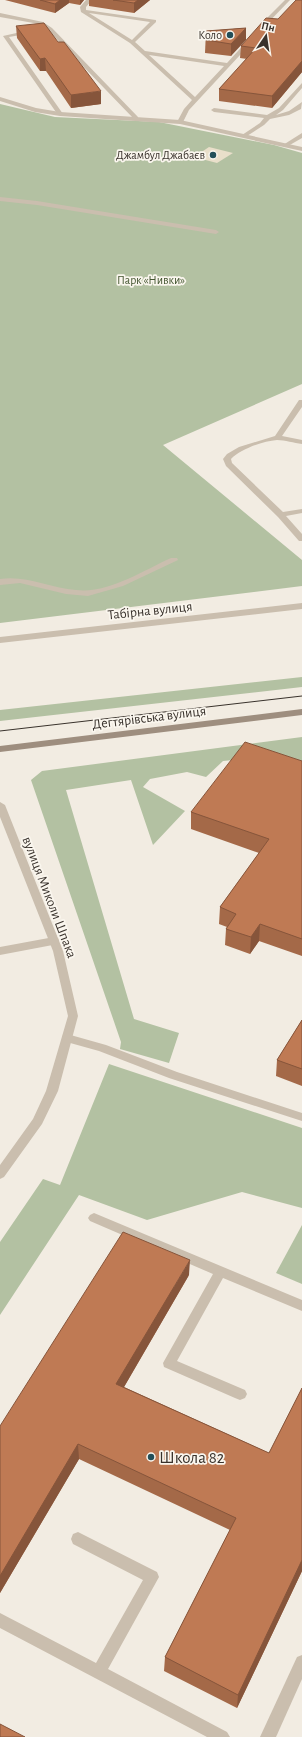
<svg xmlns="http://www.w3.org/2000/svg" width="302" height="1737" font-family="'Alegreya Sans',sans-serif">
<rect width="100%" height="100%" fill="#f2ece2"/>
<g fill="#b3c1a2">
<path d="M0,104L55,117L159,122L274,145L302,153V384L163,445L302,560V586L0,623Z"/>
<path d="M302,677V687L0,721V710Z"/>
<path d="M302,737V777L244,759L223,761L206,777L187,772L150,779L143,787L185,811L153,845L131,780L66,790L134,1019L179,1033L169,1063L120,1049L121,1042L31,780L42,771Z"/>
<path d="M109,1064L302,1128V1208L242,1192L147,1220L79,1195L0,1315V1242L43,1179L60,1185Z"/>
<path d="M302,1225V1284L276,1273Z"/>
</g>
<path fill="#e9dfca" d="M209,147L233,153L217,163L194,157Z"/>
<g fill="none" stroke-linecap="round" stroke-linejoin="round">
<g fill="#cabeae" fill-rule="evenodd">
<path d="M86,0H92L86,7V10L156,20V22L135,42L145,51L227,63L248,40L253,41L189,110L183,122L180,124L177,122L184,109L192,100L130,43L81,12L80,7ZM89,13L150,22L132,40ZM149,55L224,66L195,97Z"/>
<path d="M285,0H290L262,29H258V27Z"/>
<path d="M0,13L43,22L52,28L138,117V119H134L48,30L39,24L0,17Z"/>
<path d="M30,30L32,31V33L9,37L63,114L62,115H58L3,36Z"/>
<path d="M302,83V88L283,110L276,115L289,111L302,102L301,109L289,115L270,119L264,125L247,136L242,135L260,123L264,118L214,112L211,110L214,108L267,115L279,108Z"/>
<path d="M302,133V138L288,146L283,145Z"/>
<path d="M0,197L37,201L216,230L219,232L216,234L37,205L0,201Z"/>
<path d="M299,400H302V407L282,436L302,440V444C294,443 285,440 277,440C263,441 241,449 231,459L232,463L283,512L302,509V513L286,516L302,534V541H299L278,517L226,466L223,459L227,454L239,447L275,436Z"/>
<path d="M171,558H177L178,560L123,586L88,596L66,594L20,583L0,585V579C26,575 50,588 76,590C108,594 142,571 171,558Z"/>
<path d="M54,937L58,938L59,941L58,944L0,955V947Z"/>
<path d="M67,1034L106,1045L177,1072L302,1113V1121L169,1078L99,1051L63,1041L62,1038L63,1035Z"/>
<path d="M94,1213L302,1300V1311L223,1278L177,1361L245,1390L247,1394L245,1398L240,1400L235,1398L164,1367L163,1363L213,1274L90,1221L88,1218L90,1215Z"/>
<path d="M78,1532L157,1572L159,1577L108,1669L227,1732L230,1737H207L0,1628V1613L96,1663L143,1580L73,1544L71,1539L73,1534Z"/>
<path d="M302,1655V1679L276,1737H260L297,1657Z"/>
</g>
<g fill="#cabeae" fill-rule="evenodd">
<path d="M302,603V609L0,643V637Z"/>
<path d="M0,802L5,805L63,951L78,1016L58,1091L42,1124L4,1177L0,1179V1165L33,1119L46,1091L68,1016L53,951L0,817Z"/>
</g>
<path fill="#cabeae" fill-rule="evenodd" d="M0,97L36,108L60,112L180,120L302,147V151L180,124L60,116L35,112L0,101Z"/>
<path fill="#9e8e7f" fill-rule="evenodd" d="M302,709V715L0,752V746Z"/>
<path stroke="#39322c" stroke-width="1" d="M0,731L302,696"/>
</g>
<g fill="#a46948">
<path d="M5,0H84L80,5L69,3L55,13Z"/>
<path d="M89,0H150L134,13L89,6Z"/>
<path d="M302,0V72L272,108L219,101V89L247,59L240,58L241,46L278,19Z"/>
<path d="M16,26L101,104L71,108L46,71H40L17,38Z"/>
<path d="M246,28L231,56L205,53L206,31Z"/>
<path d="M302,761V956L259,941L250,954L225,945L226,929L227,927L219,924L220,907L259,853L191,829V812Z"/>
<path d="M302,1020V1086L276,1076L277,1060Z"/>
<path d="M189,1275L124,1387L269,1453L302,1388V1571L237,1708L164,1671L165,1657L230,1530L79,1459L0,1593V1426Z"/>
</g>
<g fill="#86553b">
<path d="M60,0H69V3L55,13V4Z"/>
<path d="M80,0H84L80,5Z"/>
<path d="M138,0H150L134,13V3Z"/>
<path d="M246,28V40L231,56V44Z"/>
<path d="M45,58L46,71H40V59Z"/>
<path d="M302,61V72L272,108V96Z"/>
<path d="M101,91V104L71,108V95Z"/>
<path d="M260,924L259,941L250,954L251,937Z"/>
<path d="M190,1260L189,1275L117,1399L116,1384Z"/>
<path d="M78,1444L79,1459L0,1593V1576Z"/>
<path d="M302,1560V1571L237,1708L238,1695Z"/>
</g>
<g fill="#bf7a54" stroke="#86553b">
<path d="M40,0H60L55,4Z"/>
<path d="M113,0H138L134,3Z"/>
<path d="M296,0H302V61L272,96L219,89L256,48L241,46L266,18L278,19Z"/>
<path d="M44,23L58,42H64L101,91L71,95L45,58L40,59L16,26Z"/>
<path d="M246,28L231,44L206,40V31Z"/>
<path d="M245,742L302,761V939L260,924L251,937L226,929L236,914L220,907L269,839L191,812Z"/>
<path d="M302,1020V1069L277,1060Z"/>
<path d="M123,1232L190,1260L116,1384L269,1453L302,1388V1560L238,1695L165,1657L236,1518L78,1444L0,1576V1426Z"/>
<path d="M0,1724L25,1737H0Z"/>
</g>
<g fill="#234f59" stroke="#faf6ee" stroke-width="1.5">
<circle cx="230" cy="35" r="4"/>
<circle cx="213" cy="155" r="4"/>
<circle cx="151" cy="1457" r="4"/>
</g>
<g text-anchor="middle" stroke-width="3.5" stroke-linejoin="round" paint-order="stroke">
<g font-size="12" fill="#39322c" stroke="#faf6ee" text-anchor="end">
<text x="222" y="39">Коло</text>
<text x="205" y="159">Джамбул Джабаєв</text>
</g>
<g font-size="12" fill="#445631" stroke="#faf6ee">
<text x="151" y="284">Парк «Нивки»</text>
</g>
<g font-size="14" fill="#39322c" stroke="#faf6ee">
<text transform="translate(150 610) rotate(-6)" y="5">Табірна вулиця</text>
<text transform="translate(149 717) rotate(-7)" y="5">Дегтярівська вулиця</text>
<text transform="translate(50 897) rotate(69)" y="5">вулиця Миколи Шпака</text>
</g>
<g font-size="17" fill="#39322c" stroke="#faf6ee" text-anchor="start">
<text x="159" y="1463">Школа 82</text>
</g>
</g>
<g transform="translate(266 36) rotate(13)" stroke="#faf6ee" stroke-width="3" paint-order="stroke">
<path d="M0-3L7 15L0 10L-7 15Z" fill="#39322c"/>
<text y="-6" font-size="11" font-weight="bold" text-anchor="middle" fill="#39322c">Пн</text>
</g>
</svg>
